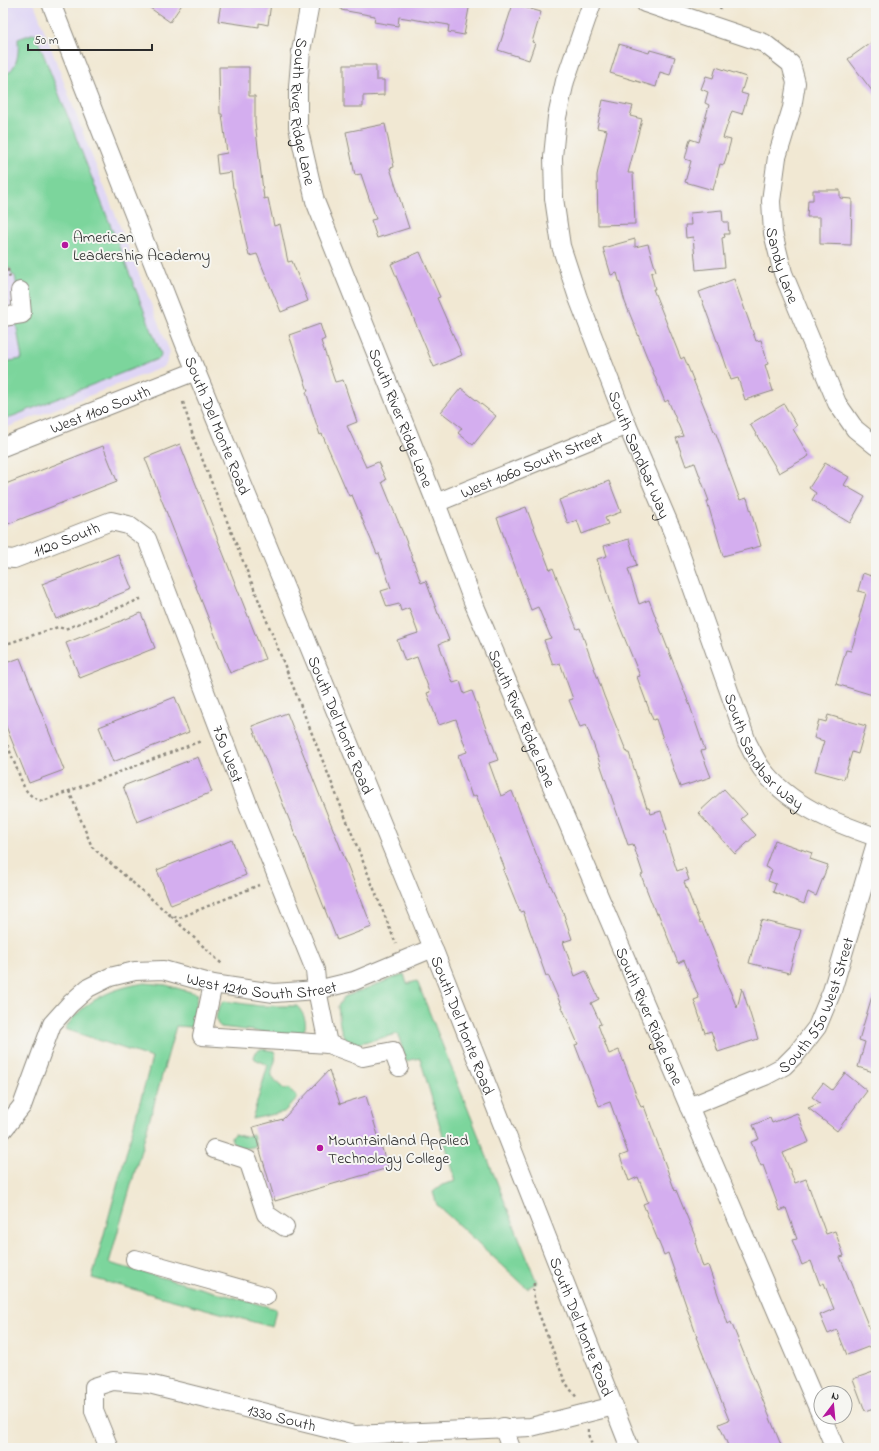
<svg xmlns="http://www.w3.org/2000/svg" width="879" height="1451" font-family="'Indie Flower',sans-serif">
<rect width="100%" height="100%" fill="#f6f6f2"/>
<filter id="ink" filterUnits="userSpaceOnUse"><feTurbulence type="fractalNoise" baseFrequency=".025" numOctaves="2"/><feDisplacementMap in="SourceGraphic" scale="8" xChannelSelector="R" yChannelSelector="G"/><feConvolveMatrix kernelMatrix="1 2 1 2 8 2 1 2 1" color-interpolation-filters="sRGB"/></filter>
<filter id="wash" filterUnits="userSpaceOnUse"><feTurbulence type="fractalNoise" baseFrequency=".012" numOctaves="4" result="noise"/><feDisplacementMap in="SourceGraphic" scale="16" xChannelSelector="R" yChannelSelector="G"/><feGaussianBlur stdDeviation="0.9" result="paint"/><feColorMatrix in="noise" values="0 0 0 0 0 0 0 0 0 0 0 0 0 0 0 0 0 1.4 0 .05"/><feComposite in="paint" operator="in"/></filter>
<g filter="url(#wash)">
<rect width="100%" height="100%" fill="#f1e8d3"/>
<path fill="#dfd5f5" d="M3,3H34L86,141L170,352L169,356L166,364L161,368L3,429Z"/>
<g fill="#7bd59c" stroke="#538064">
<path d="M35,33L161,354L160,358L3,420V362L22,359L16,322L33,319L28,286L17,287L15,276L12,275L10,268L7,269L3,244L6,243L3,223V76C18,69 19,53 18,39Z"/>
<path d="M404,974L407,984L417,981L537,1283L527,1288L437,1205L433,1192L442,1185L456,1181L420,1058L406,1061L398,1034L356,1044C338,1040 340,1021 338,1006L344,997Z"/>
<path d="M145,983L166,985L198,994L192,1027L176,1026L109,1263L276,1309L272,1327L92,1278L152,1058L65,1029C83,1001 112,988 145,983Z"/>
<path d="M224,1001L260,1006H297C305,1014 312,1032 295,1036L221,1027C212,1021 218,1007 224,1001Z"/>
<path d="M261,1049L274,1051C279,1061 270,1067 272,1076C274,1081 281,1086 285,1090L288,1088L298,1097L284,1112L252,1119L268,1065L255,1059L254,1057L256,1052Z"/>
<path d="M234,1134L245,1137L253,1134L256,1146C245,1149 234,1151 231,1137Z"/>
</g>
<g id="blocks">
<g fill="#d4aeef">
<path d="M143,3H183L170,22Z"/>
<path d="M221,3H271L268,25L259,23V27L218,21Z"/>
<path d="M342,3H470L464,35L448,32L449,25L399,17L398,26L374,22L375,16L341,10Z"/>
<path d="M513,4L541,12L532,42L535,43L529,60L498,50Z"/>
<path d="M876,39V96L848,59Z"/>
<path d="M619,44L649,53L650,50L675,57L670,75L660,72L656,87L610,73Z"/>
<path d="M344,65H376V80H384V95L363,96V107H344Z"/>
<path d="M219,67H249V96H255V122L264,199L268,198L274,226L280,224L288,262L292,261L308,301L281,312L257,254L249,256L234,188H233L231,172L218,174L216,155L227,153L222,114H220Z"/>
<path d="M716,67L746,77L741,93L748,95L742,114L732,111L723,138L731,140L724,165L720,164L713,190L685,182L691,161L685,159L690,139L699,142L709,105L705,103L708,92L701,89L706,76L713,78Z"/>
<path d="M603,100L633,106L630,116L642,119L628,173H633L635,224L598,225L597,175L607,130L597,128Z"/>
<path d="M385,124L394,167L390,168L409,228L377,238L371,220L376,219L361,174L355,175L346,132Z"/>
<path d="M813,190H840V198L852,199L851,245L820,244V217H807L808,200H813Z"/>
<path d="M722,210L723,222H728L729,234H724L725,237L722,238L725,267L696,270L693,237L686,238L685,225H691L690,213Z"/>
<path d="M635,239V247L648,244L656,271L651,273L655,289H653L681,359L684,357L714,431H715L740,500L747,498L761,546L723,556L707,501H709L695,463L686,466L676,438L683,436L668,400L665,402L625,302L617,273L611,275L603,248Z"/>
<path d="M420,252L440,297L437,298L462,355L434,367L391,264Z"/>
<path d="M734,279L756,341L761,340L768,364L765,365L773,391L745,400L738,378L731,380L718,341H717L699,292Z"/>
<path d="M320,324L325,339L321,341L335,382L343,380L357,422L347,426L366,467L378,462L386,480L382,482L407,543L421,583L426,581L438,614H439L449,640L439,644L453,683L460,681L464,694L472,691L488,734H489L498,760L489,763L501,796L512,791L537,856L563,912L572,939L563,942L575,976L586,971L599,999L591,1003L601,1024L598,1025L609,1054L619,1050L641,1107L644,1106L675,1191L676,1190L697,1241L695,1242L703,1267L708,1265L728,1324L731,1322L781,1445L773,1448H729L719,1424L729,1420L696,1337H697L668,1253L664,1255L643,1204L648,1202L638,1177L629,1181L620,1156L628,1153L610,1102L599,1106L575,1045L578,1044L548,975L546,976L523,911L520,912L503,870L505,869L476,795L472,797L458,755L467,752L456,719L439,725L427,693L430,692L417,657L405,661L397,640L418,633L409,608L401,611L399,604L387,607L381,591L391,588L379,553L377,554L352,495L349,496L322,434L320,435L306,392L308,391L289,335Z"/>
<path d="M461,388L496,416L473,445L458,433L462,428L441,412Z"/>
<path d="M784,404L797,426L793,429L809,456L779,473L750,424Z"/>
<path d="M180,444L265,659L230,673L145,458Z"/>
<path d="M103,446L117,481L3,526V485Z"/>
<path d="M825,463L849,477L844,485L865,497L850,523L812,500L816,493L809,488Z"/>
<path d="M609,481L621,512L605,518L608,524L582,534L577,520L568,524L559,500Z"/>
<path d="M526,507L550,570L553,568L577,629L580,628L604,696L627,753H629L647,808H649L651,814L661,811L667,830L664,831L677,871L685,868L689,880L684,882L700,923L702,922L737,1008L742,988L758,1039L718,1052L711,1031L705,1033L694,1000L699,998L684,960L678,963L658,913L656,914L641,875L643,874L633,844L628,845L594,746L586,725L580,727L569,700L573,699L560,663L553,665L544,640L551,638L538,607L531,610L497,518Z"/>
<path d="M629,539L637,566L628,569L639,604L649,600L690,706L705,750L701,751L711,777L680,787L656,719L653,720L637,677L640,676L609,600L597,559L607,556L604,546Z"/>
<path d="M118,554L132,589L56,619L42,584Z"/>
<path d="M872,572H876V696L836,684L846,650L851,651L861,619L859,618L866,593L858,591L863,573L871,576Z"/>
<path d="M141,613L155,648L80,678L66,643Z"/>
<path d="M20,658L64,770L29,783L3,719V664Z"/>
<path d="M175,697L189,732L113,762L99,727Z"/>
<path d="M287,713L372,927L337,940L252,726Z"/>
<path d="M828,715L866,726L858,754L852,752L844,779L815,771L824,741L814,738L819,720L826,722Z"/>
<path d="M198,757L212,792L137,822L123,786Z"/>
<path d="M724,789L747,814L741,819L756,835L735,854L698,813Z"/>
<path d="M232,840L246,875L171,905L157,870Z"/>
<path d="M775,840L812,853L810,859L828,865L816,896L808,892L804,904L773,892L776,884L768,881L772,870L765,867Z"/>
<path d="M761,920L801,930L789,973L749,963Z"/>
<path d="M872,996H876V1073L858,1067L865,1042L859,1040Z"/>
<path d="M329,1070L340,1104L366,1096L388,1168L275,1201L253,1127L283,1119Z"/>
<path d="M845,1073L867,1091L837,1131L808,1108L820,1103L812,1097L823,1083L832,1090Z"/>
<path d="M797,1113L809,1142L783,1153L795,1183L806,1179L826,1234L835,1231L844,1256L840,1257L876,1344L847,1355L837,1330L828,1334L820,1315L834,1309L824,1283L820,1285L811,1261L802,1265L792,1240L797,1239L786,1208L780,1211L763,1165L761,1166L751,1142L759,1139L753,1125L770,1118L772,1123Z"/>
<path d="M876,1371V1407L865,1411L853,1379Z"/>
</g>
</g>
</g>
<g filter="url(#ink)">
<use href="#blocks" fill-opacity="0" stroke="#8e8a7f" stroke-width="1"/>
<g fill="none" stroke-linecap="round" stroke-linejoin="round">
<g stroke="#8e8a7f" stroke-width="20">
<g id="minor">
<path id="s1" d="M51,3L186,347L433,948L630,1448"/>
<path id="s2" d="M310,3L301,51L298,87V127L315,201L436,503L474,604L821,1415"/>
<path id="s3" d="M592,3L565,81L557,117L553,157L554,198L561,246L578,298L627,425L673,533L747,742C752,751 756,761 762,769C789,805 835,823 876,837"/>
<path id="s4" d="M645,3L764,43L791,64L796,83L792,108L777,157L771,201L773,233L783,273L837,403L855,429L876,446"/>
<path d="M3,317L22,314L20,291"/>
<path id="s5" d="M3,447L196,371"/>
<path id="s6" d="M436,503L627,425"/>
<path id="s7" d="M3,558L14,559L111,521L128,525L147,539L249,807L315,970L317,990L328,1044"/>
<path d="M213,984L202,1036L328,1044L363,1057L393,1051L399,1067"/>
<path id="s8" d="M689,1107L765,1076L784,1066L797,1053L817,1027L832,991L876,843"/>
<path id="s9" d="M3,1130L22,1106L52,1024L70,1004L88,988L110,977L135,971L163,970L213,984L274,993L317,990L354,981L433,948"/>
<path d="M214,1149L248,1160L266,1214L285,1227"/>
<path d="M135,1259L266,1296"/>
<path d="M822,1417L835,1448"/>
<path d="M503,1427L511,1448"/>
<path id="s10" d="M109,1448L94,1411V1387L113,1381L149,1384L354,1435L531,1427L614,1406"/>
</g>
</g>
<g stroke="#8e8a7f" stroke-width="2.5" stroke-dasharray="3 3" stroke-linecap="butt">
<path d="M720,9L722,3"/>
<path d="M3,239V242"/>
<path d="M3,260L5,270H8L10,279"/>
<path d="M183,402L193,436L396,944"/>
<path d="M3,645L58,627L65,629L143,598"/>
<path d="M3,734L24,787C29,795 34,799 43,801L201,741"/>
<path d="M69,791L92,847L171,916L179,918L259,885"/>
<path d="M171,916L222,964"/>
<path d="M534,1283L533,1293L536,1306L565,1382L577,1398"/>
<path d="M588,1429V1434L593,1448"/>
</g>
<use href="#minor" stroke="#fff" stroke-width="18"/>
</g>
</g>
<g fill="#b5179e" stroke="#f6f6f2" stroke-width="1.5">
<circle cx="65" cy="245" r="4"/>
<circle cx="320" cy="1148" r="4"/>
</g>
<g text-anchor="middle" stroke-width="4" stroke-linejoin="round" paint-order="stroke">
<g font-size="16" fill="#2b2b2b" stroke="#f6f6f2">
<text dy="6" stroke="none"><textPath href="#s2" startOffset="110">South River Ridge Lane</textPath></text>
<text dy="6" stroke="none"><textPath href="#s4" startOffset="366">Sandy Lane</textPath></text>
<text dy="6" stroke="none"><textPath href="#s5" startOffset="104">West 1100 South</textPath></text>
<text dy="6" stroke="none"><textPath href="#s2" startOffset="434">South River Ridge Lane</textPath></text>
<text dy="6" stroke="none"><textPath href="#s1" startOffset="454">South Del Monte Road</textPath></text>
<text dy="6" stroke="none"><textPath href="#s3" startOffset="472">South Sandbar Way</textPath></text>
<text dy="6" stroke="none"><textPath href="#s6" startOffset="103">West 1060 South Street</textPath></text>
<text dy="6" stroke="none"><textPath href="#s7" startOffset="67">1120 South</textPath></text>
<text dy="6" stroke="none"><textPath href="#s2" startOffset="758">South River Ridge Lane</textPath></text>
<text dy="6" stroke="none"><textPath href="#s1" startOffset="778">South Del Monte Road</textPath></text>
<text dy="6" stroke="none"><textPath href="#s3" startOffset="796">South Sandbar Way</textPath></text>
<text dy="6" stroke="none"><textPath href="#s7" startOffset="386">750 West</textPath></text>
<text dy="6" stroke="none"><textPath href="#s9" startOffset="348">West 1210 South Street</textPath></text>
<text dy="6" stroke="none"><textPath href="#s8" startOffset="174">South 550 West Street</textPath></text>
<text dy="6" stroke="none"><textPath href="#s2" startOffset="1082">South River Ridge Lane</textPath></text>
<text dy="6" stroke="none"><textPath href="#s1" startOffset="1102">South Del Monte Road</textPath></text>
<text dy="6" stroke="none"><textPath href="#s1" startOffset="1426">South Del Monte Road</textPath></text>
<text dy="6" stroke="none"><textPath href="#s10" startOffset="257">1330 South</textPath></text>
</g>
<g font-size="16" fill="#2b2b2b" stroke="#f6f6f2" text-anchor="start">
<text x="73" y="242">American<tspan x="73" dy="18">Leadership Academy</tspan></text>
<text x="328" y="1145">Mountainland Applied<tspan x="328" dy="18">Technology College</tspan></text>
</g>
</g>
<rect width="879" height="1451" fill="none" stroke="#f6f6f2" stroke-width="16"/>
<g transform="translate(833 1405) rotate(16)"><circle r="19" fill="#f6f6f2" stroke="#a5a5a2"/>
<path d="M0-3L7 15L0 10L-7 15Z" fill="#b5179e"/>
<text y="-6" font-size="11" font-weight="bold" text-anchor="middle" fill="#2b2b2b">N</text>
</g>
<path d="M28 44v6h124v-6" fill="none" stroke="#2b2b2b" stroke-width="2"/>
<text x="34" y="44" font-size="12" fill="#2b2b2b" stroke="#f6f6f2" stroke-width="3" paint-order="stroke">50 m</text>
</svg>
